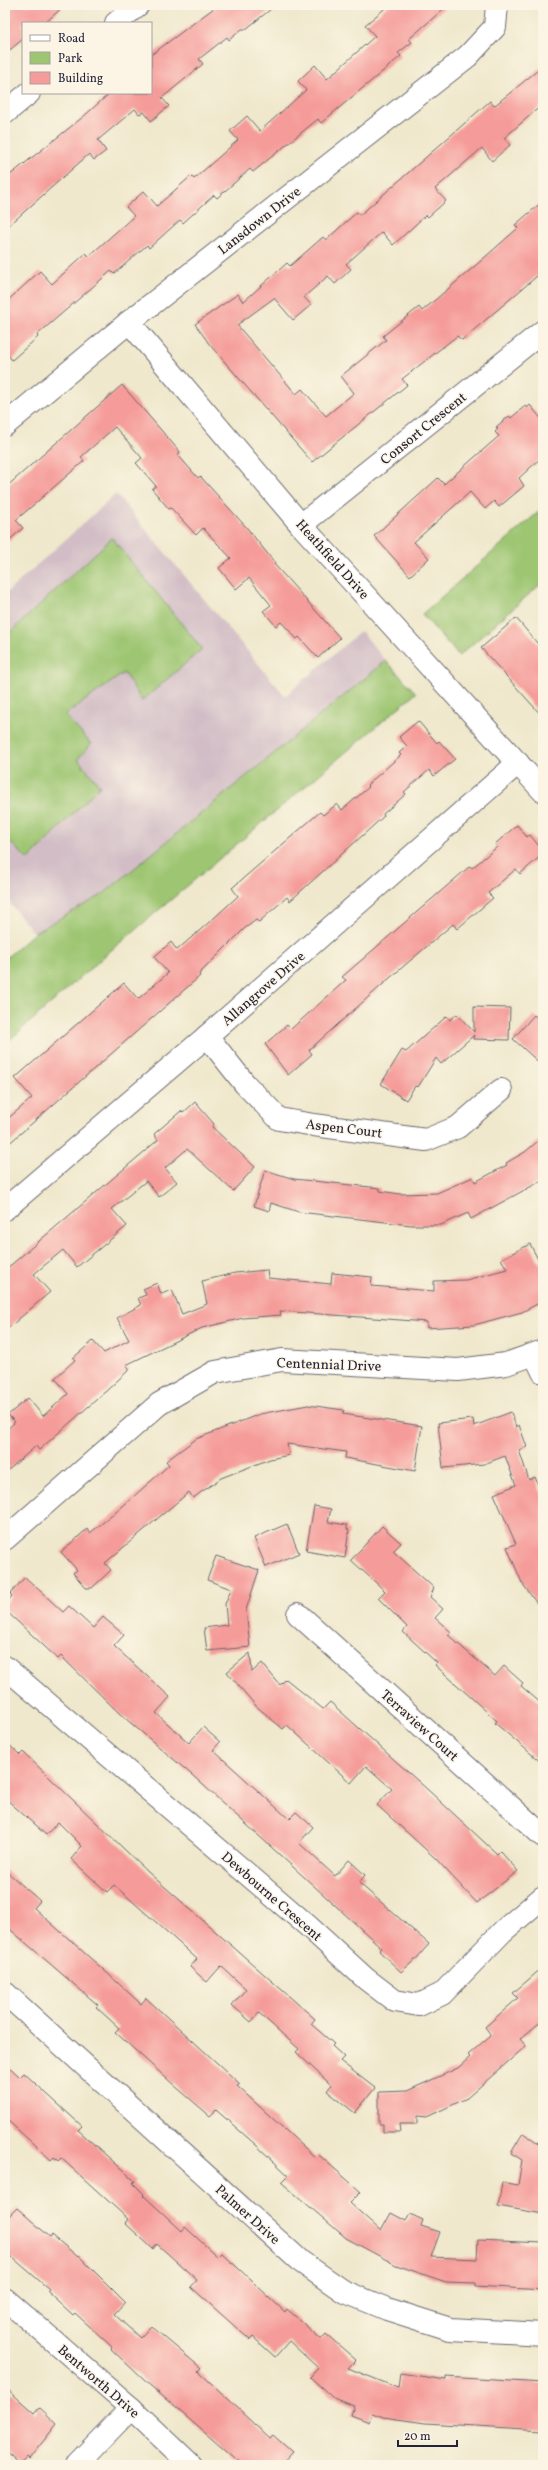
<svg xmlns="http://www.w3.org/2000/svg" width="548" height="2470" font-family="Vollkorn,serif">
<rect width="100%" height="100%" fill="#fcf5e5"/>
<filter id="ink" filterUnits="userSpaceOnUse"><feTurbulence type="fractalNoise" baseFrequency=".025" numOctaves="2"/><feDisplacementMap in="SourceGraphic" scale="8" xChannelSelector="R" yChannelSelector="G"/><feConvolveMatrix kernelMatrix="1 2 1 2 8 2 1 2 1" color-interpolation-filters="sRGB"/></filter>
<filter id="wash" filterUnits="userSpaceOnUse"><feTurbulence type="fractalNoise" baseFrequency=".012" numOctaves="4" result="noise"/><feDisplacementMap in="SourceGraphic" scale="16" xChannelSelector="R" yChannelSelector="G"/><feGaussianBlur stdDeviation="0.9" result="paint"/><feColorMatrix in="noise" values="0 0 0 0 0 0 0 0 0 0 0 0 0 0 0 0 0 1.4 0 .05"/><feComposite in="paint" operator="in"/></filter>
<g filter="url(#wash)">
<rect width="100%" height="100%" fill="#efe8cc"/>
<path fill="#d2bdc6" d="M116,494L285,696L361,631L386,661L102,895L34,933L5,897V594Z"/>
<g fill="#9ec672" stroke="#607456">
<path d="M543,508V582L459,656L422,614Z"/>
<path d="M112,538L202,649L142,701L124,673L65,715L91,744L78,759L100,786L28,860L5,837V637Z"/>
<path d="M386,661L416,693L109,952L5,1044V959L34,933L102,895Z"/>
</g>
<g id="blocks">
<g fill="#f59c9a">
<path d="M5,5H65L45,23H23V39L5,54Z"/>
<path d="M218,5H276L246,29H242L229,40L227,37L199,59L203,64L162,98L169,106L151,121L144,112L139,114L135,109L98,140L106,151L94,160L89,154L5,229V179L83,117L110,93H151V55Z"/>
<path d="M389,5H448L409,39L412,42L398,53L401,56L321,123L318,119L253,172L250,169L217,198L214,195L183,223L180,220L149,248L147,245L114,274L111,271L37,335L38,337L12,360L5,352V303L40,271L52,284L86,253L89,256L134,216L126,207L144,191L157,206L191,176L194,179L238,140L230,131L247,116L260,131L306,90L298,81L315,65L327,79L375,36L365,25Z"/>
<path d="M543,66V104L504,138L510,145L492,161L482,148L435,189L446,201L428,217L426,215L393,245L382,232L346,264L351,269L335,284L328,276L304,297L311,305L293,320L274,298L237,325L296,394L302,389L326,416L354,393L341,376L386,340L383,336L419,307L422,311L475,266L518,228L515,225L543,201V271L462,340L457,336L402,379L407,385L312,462L210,345L195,324L238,294L243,302L287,263L290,266L323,237L326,240L357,212L360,215L490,101L494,106Z"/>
<path d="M122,385L180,452L178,455L198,478L200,476L247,528L275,563L274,564L340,638L318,658L299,637L297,639L281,622L276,626L263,611L271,605L249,578L236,589L219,568L231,558L203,528L196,535L171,508L169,509L152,489L156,486L136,463L142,458L115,427L81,457L84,461L16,520L23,528L5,544V488Z"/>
<path d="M530,405L543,421V456L519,478L524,486L499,507L494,501L485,509L470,492L414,542L429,558L410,576L374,536L438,478L444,484L499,436L495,432L498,429L496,427L509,416L511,418L525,406L527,408Z"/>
<path d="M516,618L543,650V717L481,648Z"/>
<path d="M418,721L437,743L439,741L455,759L434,776L429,770L404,792L406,794L383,814L384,816L290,901L287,897L259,922L256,920L244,929L199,974L200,976L5,1147V1121L32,1098L15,1078L124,983L138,999L168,973L154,957L171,942L177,950L214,918L238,896L232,888L320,812L323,815L337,804L342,810L369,787L367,785L401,755L399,753L407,746L399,737Z"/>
<path d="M517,825L527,837L530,835L543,851V854L520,874L516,869L488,893L493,898L457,929L453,924L391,977L309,1050L312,1054L288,1075L265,1044L287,1025L291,1029L346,980L342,977L470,866L472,868L497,847L495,844Z"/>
<path d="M474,1007L510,1008L509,1040L473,1039L474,1035L441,1064L436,1058L418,1087L415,1086L406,1100L381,1084L402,1050L406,1052L447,1016L450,1020L457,1014L474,1032Z"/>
<path d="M534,1015L543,1023V1066L513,1039Z"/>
<path d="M195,1102L214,1124L212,1127L255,1167L233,1191L187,1149L165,1168L177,1182L159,1197L146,1181L112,1209L127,1226L77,1267L63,1250L34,1274L50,1292L5,1331V1270L158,1140L154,1134L181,1111L183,1113Z"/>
<path d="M543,1137V1180L471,1219L468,1213L441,1225H411L299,1212L271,1203L269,1211L254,1206L265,1170L294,1179L380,1188V1191L400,1194L437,1193L473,1177L475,1182L507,1165L506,1163L525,1152Z"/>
<path d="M530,1244L543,1269V1301L522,1312L474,1325L427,1328V1322L280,1311L281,1315L243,1318L202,1328L126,1365L130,1369L105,1392L39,1450L36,1446L5,1473V1431L15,1422L8,1415L28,1398L43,1416L68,1394L55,1378L75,1360L73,1358L93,1341L104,1353L129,1340L117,1318L141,1305L138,1298L146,1295L143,1289L157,1283L161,1294L172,1290L182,1314L207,1304L202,1281L235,1273L267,1270L268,1278L331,1284L332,1273L372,1277L371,1286L434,1291V1281L466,1280L507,1269L501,1259Z"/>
<path d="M308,1405L344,1410L343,1414L422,1426L415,1471L345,1458L346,1452L287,1444L289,1455L270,1459L221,1478L193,1498L189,1492L105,1563L111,1570L92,1588H86L73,1573L77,1570L61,1552L87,1529L90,1533L115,1513L169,1465L166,1461L196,1439L260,1414Z"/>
<path d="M511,1412L516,1427L519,1425L527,1447L519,1450L529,1480L535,1477L543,1497V1612L522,1583L507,1547L516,1544L494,1494L516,1485L505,1456L484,1464L443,1468L438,1423L473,1419L474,1426Z"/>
<path d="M314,1506L331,1509L328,1522L347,1525V1529L349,1530L345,1558L306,1551Z"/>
<path d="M287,1524L299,1553L266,1567L254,1538Z"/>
<path d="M382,1526L401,1543L393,1551L434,1588L430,1597L443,1609L435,1618L451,1632L448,1635L495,1676L504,1666L523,1683L521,1686L543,1705V1764L495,1723L497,1721L435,1665L437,1663L403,1632L407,1627L378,1598L385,1591L351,1560Z"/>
<path d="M216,1556L259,1570L246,1610L250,1647L207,1651L204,1628L227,1625L225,1604L231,1589L207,1580Z"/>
<path d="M25,1577L63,1612L69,1606L93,1628L103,1617L124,1635L114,1646L170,1697L156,1713L189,1743L203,1727L220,1742L213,1750L289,1819L296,1812L313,1827L299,1843L335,1876L349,1860L365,1875L359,1883L429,1944L417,1958L401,1972L379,1951L382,1948L191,1774L119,1713L61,1656L58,1659L5,1610V1604L12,1596L10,1594Z"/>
<path d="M250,1653L252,1672L262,1663L280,1685L286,1679L323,1709L330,1702L428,1790L497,1854L500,1851L518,1871L477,1903L435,1858L377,1805L392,1789L366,1766L351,1783L287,1725L283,1729L256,1706L227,1672Z"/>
<path d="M5,1741L20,1755L23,1752L149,1873L315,2019L311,2024L334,2044L332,2046L344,2057L340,2061L375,2088L355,2113L327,2091L331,2085L296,2052L299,2049L259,2013L251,2022L232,2005L246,1989L221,1966L207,1982L190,1967L197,1959L158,1924L114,1885L107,1892L71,1859L82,1846L58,1822L46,1835L5,1798Z"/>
<path d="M5,1870L40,1901L34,1908L106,1972L141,2004L146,1998L240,2084L237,2086L316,2158L319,2155L361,2192L350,2203L381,2231L391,2213L406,2221L410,2214L423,2220L421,2226L440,2232L431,2257L477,2259L478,2240L543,2243V2290L476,2286V2283L446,2282L396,2265L346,2238L281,2182L288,2175L256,2145L216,2110L210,2116L175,2086L115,2032L119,2028L96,2007L98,2005L5,1925Z"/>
<path d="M543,1967V2020L520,2039L526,2046L467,2098L427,2117L417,2116V2124H399L400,2132H383V2124H379V2092L407,2091L458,2068L470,2057L468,2055L491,2035L485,2027L518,1998L513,1993Z"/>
<path d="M5,2063L20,2077L24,2073L82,2126L78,2130L135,2181L133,2183L144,2194L143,2195L182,2231L185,2227L218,2257L222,2253L285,2312L287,2309L321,2339L326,2334L356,2360L348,2368L398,2388L400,2373L446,2380V2377L543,2383V2430L425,2423L383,2417L372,2413L369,2422L351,2415L354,2406L332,2397L310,2377L318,2368L289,2341L275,2357L253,2337L250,2340L191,2287L197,2280L157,2244L153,2249L125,2223L128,2219L61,2158L58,2161L54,2157L51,2160L5,2118Z"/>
<path d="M523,2133L543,2146V2214L498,2206L502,2182L518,2185L522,2160L511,2153Z"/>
<path d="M17,2208L50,2237L52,2235L78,2257L79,2256L125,2302L114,2314L140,2338L151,2326L201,2368L198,2371L270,2438L273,2435L292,2452L280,2465H242L145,2381L111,2349L112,2347L75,2313L73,2315L47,2291L49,2289L5,2251V2220Z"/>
<path d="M5,2387L34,2413L39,2407L57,2424L29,2459L27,2457L21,2464L5,2450Z"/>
</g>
</g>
</g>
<g filter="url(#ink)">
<use href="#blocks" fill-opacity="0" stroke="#6a676e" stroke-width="1"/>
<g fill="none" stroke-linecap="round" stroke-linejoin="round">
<g stroke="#6a676e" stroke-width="24">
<g id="minor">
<path d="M116,23L138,5"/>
<path d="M5,113L29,93"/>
<path d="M129,322L301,525L543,791"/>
<path d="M5,425L129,322L468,56L495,27L497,5"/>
<path d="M301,525L543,331"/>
<path d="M207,1036L245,1084L279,1119L314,1125L426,1140L458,1127L501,1090"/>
<path d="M5,1209L207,1036L518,763"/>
<path d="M535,1355L543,1372"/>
<path d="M298,1614L543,1836"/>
<path d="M5,1667L308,1926L366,1979L395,2001L419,2005L442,1994L503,1931L543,1897"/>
<path d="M5,2299L131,2408L191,2465"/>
<path d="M76,2465L131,2408"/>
</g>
</g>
<g stroke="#6a676e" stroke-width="24">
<g id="tertiary">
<path d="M5,1539L159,1404L215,1372L282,1360L458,1370L506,1364L543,1351"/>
<path d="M5,1993L300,2261L343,2291L387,2309L450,2329L543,2334"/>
</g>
</g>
<use href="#minor" stroke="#fff" stroke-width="22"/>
<use href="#tertiary" stroke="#fff" stroke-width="22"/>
</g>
</g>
<g text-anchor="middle" stroke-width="3" stroke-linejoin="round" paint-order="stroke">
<g font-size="14" fill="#22223b" stroke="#fcf5e5">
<text transform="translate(259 220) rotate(-38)" y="5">Lansdown Drive</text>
<text transform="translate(423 428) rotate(-39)" y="5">Consort Crescent</text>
<text transform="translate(333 559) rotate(48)" y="5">Heathfield Drive</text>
<text transform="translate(263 988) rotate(-41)" y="5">Allangrove Drive</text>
<text transform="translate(344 1128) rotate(7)" y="5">Aspen Court</text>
<text transform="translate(329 1364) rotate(2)" y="5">Centennial Drive</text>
<text transform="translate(420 1725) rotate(42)" y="5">Terraview Court</text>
<text transform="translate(272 1896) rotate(41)" y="5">Dewbourne Crescent</text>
<text transform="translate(248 2214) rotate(42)" y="5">Palmer Drive</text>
<text transform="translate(99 2381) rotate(41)" y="5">Bentworth Drive</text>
</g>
</g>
<rect width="548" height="2470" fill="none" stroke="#fcf5e5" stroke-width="20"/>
<rect x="22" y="22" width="130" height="72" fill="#fcf5e5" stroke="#a5a1a1"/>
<rect x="30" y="35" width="20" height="6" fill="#ffffff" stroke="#a5a1a1"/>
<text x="58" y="42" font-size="12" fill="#22223b">Road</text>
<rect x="30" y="52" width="20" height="12" fill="#9ec672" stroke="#a5a1a1"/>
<text x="58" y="62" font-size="12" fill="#22223b">Park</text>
<rect x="30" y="72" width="20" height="12" fill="#f59c9a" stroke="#a5a1a1"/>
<text x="58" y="82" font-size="12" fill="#22223b">Building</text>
<path d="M398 2440v6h59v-6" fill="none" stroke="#22223b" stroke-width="2"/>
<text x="404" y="2440" font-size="12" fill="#22223b" stroke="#fcf5e5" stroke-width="3" paint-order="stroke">20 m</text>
</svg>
